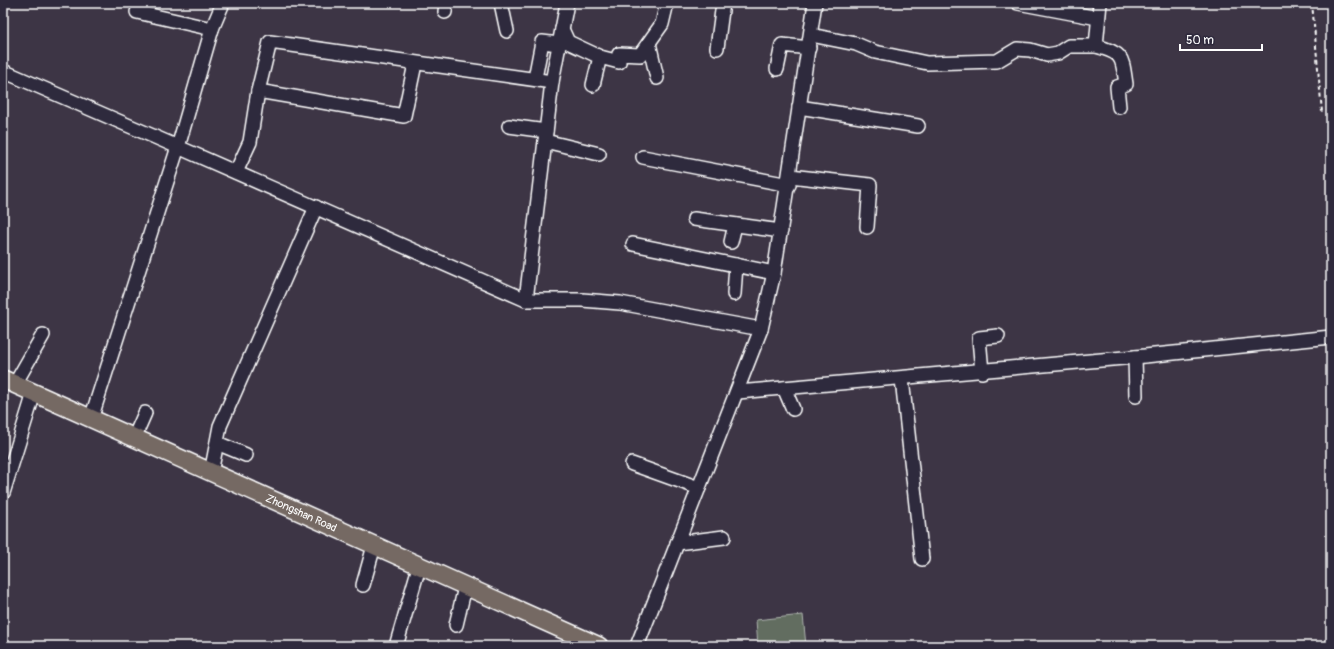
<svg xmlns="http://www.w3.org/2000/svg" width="1334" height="649" font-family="Pangolin,sans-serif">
<rect width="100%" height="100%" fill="#3d3545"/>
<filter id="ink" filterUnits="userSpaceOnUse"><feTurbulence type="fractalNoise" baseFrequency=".025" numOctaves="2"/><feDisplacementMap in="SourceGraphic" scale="8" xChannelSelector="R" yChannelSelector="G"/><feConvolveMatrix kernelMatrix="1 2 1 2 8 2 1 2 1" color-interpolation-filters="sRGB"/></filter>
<g filter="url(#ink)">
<path fill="#626d61" stroke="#b0b6b0" d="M803,615L806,646H758L756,620Z"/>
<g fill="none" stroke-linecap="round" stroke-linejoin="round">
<g stroke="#fff" stroke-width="16">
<g id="minor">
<path d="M223,3L212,29L178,147L526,300H582L620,303L761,329"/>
<path d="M501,3L507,31"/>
<path d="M1018,3L1098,18"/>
<path d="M137,12L212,29"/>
<path d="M445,12L446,3"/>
<path d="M562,29L568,42L600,57L619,62V54L640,55L662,24L667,3"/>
<path d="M811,35L856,44L875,52L927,63L997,61L1017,49L1030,50L1047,55L1058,53L1069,46H1096L1100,3"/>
<path d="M649,43L657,78"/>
<path d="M1096,46C1124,53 1122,58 1126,84L1117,87L1119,107"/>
<path d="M717,48L723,3"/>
<path d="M777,69L782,45L809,48"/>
<path d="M3,71L178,147L91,419"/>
<path d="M536,73L542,42L559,44"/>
<path d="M593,85L600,57"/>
<path d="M258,91L404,116L415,64"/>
<path d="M799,107L918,126"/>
<path d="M509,126L546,131"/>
<path d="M545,141L599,154"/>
<path d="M643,157L789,185"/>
<path d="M236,172L250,142L258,91L270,42L552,82"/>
<path d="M790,176L870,185L867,227"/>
<path d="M694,219L781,231"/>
<path d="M731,242L735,225"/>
<path d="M633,244L774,273"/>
<path d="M734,294L736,265"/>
<path d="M526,300L552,82L567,3"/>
<path d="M1135,357L1136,396"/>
<path d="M982,372L979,338L998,336"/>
<path d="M902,379L922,559"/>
<path d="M15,384L43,335"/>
<path d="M784,388L793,409"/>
<path d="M738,392L1135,357L1331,337"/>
<path d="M134,438L145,413"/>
<path d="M217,443L246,455"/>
<path d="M632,464L699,488"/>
<path d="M211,473L220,426L316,207"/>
<path d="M3,493L34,393"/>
<path d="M677,543L724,537"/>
<path d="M363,585L374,546"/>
<path d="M456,625L465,587"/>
<path d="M396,646L419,567"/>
<path d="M637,646L761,329L774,273L815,3"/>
</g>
</g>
<g stroke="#fff" stroke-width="20">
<g id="major">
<path id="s1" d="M3,379L599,646"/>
</g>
</g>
<path stroke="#fff" stroke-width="2" stroke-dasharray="4 3" stroke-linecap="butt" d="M1312,3L1322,112"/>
<use href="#minor" stroke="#2f2a3d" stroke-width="13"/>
<use href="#major" stroke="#756964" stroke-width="17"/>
</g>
</g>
<g text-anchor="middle" stroke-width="4" stroke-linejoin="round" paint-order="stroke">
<g font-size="11" fill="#fff" stroke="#2f2a3d">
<text dy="4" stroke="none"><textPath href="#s1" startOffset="327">Zhongshan Road</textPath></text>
</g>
</g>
<rect width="1334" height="649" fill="none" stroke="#2f2a3d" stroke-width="16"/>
<rect x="8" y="8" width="1318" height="633" fill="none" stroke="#fff" stroke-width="1.5" filter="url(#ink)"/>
<path d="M1180 44v6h82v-6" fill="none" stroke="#ffffff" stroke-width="2"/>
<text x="1186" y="44" font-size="12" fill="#ffffff" stroke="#2f2a3d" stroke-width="3" paint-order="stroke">50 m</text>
</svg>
